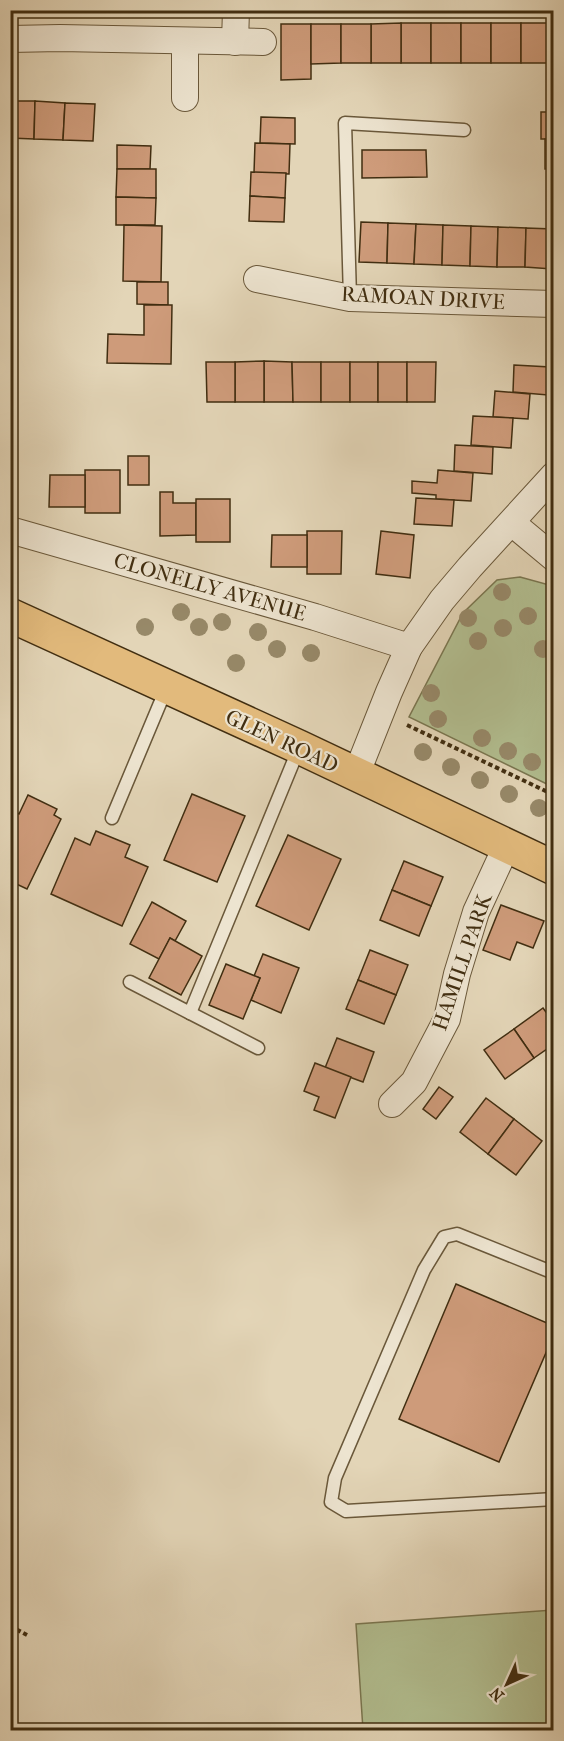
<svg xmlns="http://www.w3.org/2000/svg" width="564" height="1741" font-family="'IM FELL French Canon',serif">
<rect width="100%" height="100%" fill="#e3d5b7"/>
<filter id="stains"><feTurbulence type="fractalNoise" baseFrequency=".00333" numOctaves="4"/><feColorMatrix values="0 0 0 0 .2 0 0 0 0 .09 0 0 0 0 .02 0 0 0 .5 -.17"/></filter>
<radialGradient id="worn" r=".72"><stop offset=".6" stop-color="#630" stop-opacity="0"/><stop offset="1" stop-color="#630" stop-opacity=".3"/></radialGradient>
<g fill="#b2be90" stroke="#7a7650" stroke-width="1.5">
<path d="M520,577L553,586V787L409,717L463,613L497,580Z"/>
<path d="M553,1610V1730H363L356,1624Z"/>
</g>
<g fill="#ce9b7a" stroke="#412e11" stroke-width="1.5">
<rect x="401" y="23" width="30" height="40"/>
<path d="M401,23V63H371V24Z"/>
<rect x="431" y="23" width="30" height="40"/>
<rect x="461" y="23" width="30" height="40"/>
<rect x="491" y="23" width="30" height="40"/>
<rect x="521" y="23" width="30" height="40"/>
<rect x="551" y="23" width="3" height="40"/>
<path d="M281,24H311V79L281,80Z"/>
<path d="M311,24H341V63L311,64Z"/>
<rect x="341" y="24" width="30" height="39"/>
<path d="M10,101H35L34,139L10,138Z"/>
<path d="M35,101L65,103L63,140L34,139Z"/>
<path d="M65,103L95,104L93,141L63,140Z"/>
<rect x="541" y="112" width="13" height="27"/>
<path d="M261,117L295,118V144L260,143Z"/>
<path d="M545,139H554V168L545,169Z"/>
<path d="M255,143L290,144L289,174L254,173Z"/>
<path d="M117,145L151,146L150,169H117Z"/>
<path d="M362,150H426L427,177L362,178Z"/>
<rect x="551" y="168" width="3" height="24"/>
<path d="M117,169H156V198L116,197Z"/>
<path d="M251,172L286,173L285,198L250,196Z"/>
<path d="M250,196L285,198L284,222L249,221Z"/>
<path d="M116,197L156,198L155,225H116Z"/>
<path d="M361,222L388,223L387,263L359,262Z"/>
<path d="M388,223L416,224L414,264L387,263Z"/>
<path d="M416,224L443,225L442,265L414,264Z"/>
<path d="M124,225L162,226L161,282L123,281Z"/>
<path d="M443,225L471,226L470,266L442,265Z"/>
<path d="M471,226L498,227L497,267L470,266Z"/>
<path d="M498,227L526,228L525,267H497Z"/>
<path d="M526,228L553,229L552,269L525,267Z"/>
<path d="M137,282H168V305L137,304Z"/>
<path d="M144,305H172L171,364L107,363L108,334L144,335Z"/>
<path d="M264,361L292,362L293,402H264Z"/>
<path d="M264,361V402H235V362Z"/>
<path d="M206,362H235V402H207Z"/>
<path d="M292,362H321V402H293Z"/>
<rect x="321" y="362" width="29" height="40"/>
<rect x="350" y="362" width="28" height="40"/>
<rect x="378" y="362" width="29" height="40"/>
<path d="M407,362H436L435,402H407Z"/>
<path d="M514,365L550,367L548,395L513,392Z"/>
<path d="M495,391L530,394L528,419L493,417Z"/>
<path d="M473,416L513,418L511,448L471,445Z"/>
<path d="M10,443H13L10,484Z"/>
<path d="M455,445L493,447L492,474L454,471Z"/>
<rect x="128" y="456" width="21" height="29"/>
<rect x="85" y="470" width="35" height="43"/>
<path d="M438,470L473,473L471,501L436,499V495L412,493V481L437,483Z"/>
<path d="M50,475H85V507H49Z"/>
<path d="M160,492H173V503H196V535L160,536Z"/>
<path d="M416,498L454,500L452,526L414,524Z"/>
<rect x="196" y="499" width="34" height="43"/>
<path d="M307,531H342L341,574H307Z"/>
<path d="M381,531L414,535L410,578L376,574Z"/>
<path d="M272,535H307V567H271Z"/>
<path d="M192,794L245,816L217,882L164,860Z"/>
<path d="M28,795L57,809L54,815L61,819L27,889L10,881V809L19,814Z"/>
<path d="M96,831L130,845L125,857L148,867L122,926L51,894L75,838L90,845Z"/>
<path d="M288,835L341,859L309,930L256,906Z"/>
<path d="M404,861L443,877L431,906L392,890Z"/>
<path d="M392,890L431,906L419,936L380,920Z"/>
<path d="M152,902L186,921L175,941L170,938L159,959L130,944Z"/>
<path d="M501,905L544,921L533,948L517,942L510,960L483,950Z"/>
<path d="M170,938L202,956L181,995L149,978Z"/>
<path d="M370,950L408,965L396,995L358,980Z"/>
<path d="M263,954L299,968L281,1013L251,1000L260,978L254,976Z"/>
<path d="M226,964L260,978L243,1019L209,1005Z"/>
<path d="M358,980L396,995L384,1024L346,1009Z"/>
<path d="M543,1008L554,1023V1044L534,1058L514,1029Z"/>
<path d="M514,1029L534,1058L505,1079L484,1050Z"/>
<path d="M337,1038L374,1052L363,1082L325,1068Z"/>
<path d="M315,1063L351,1077L335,1118L314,1110L319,1097L304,1091Z"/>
<path d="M439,1087L453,1097L436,1119L423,1109Z"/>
<path d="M486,1098L514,1119L488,1154L460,1132Z"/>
<path d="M514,1119L542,1141L516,1175L488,1154Z"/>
<path d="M456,1284L554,1326V1334L499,1462L399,1419Z"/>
</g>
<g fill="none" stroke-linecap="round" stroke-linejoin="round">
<g stroke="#6a583a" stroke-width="15">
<g id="service">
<path d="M350,298L345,123L464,130"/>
<path d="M112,818L166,689"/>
<path d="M130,982L190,1013L299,748"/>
<path d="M190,1013L258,1048"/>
<path d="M554,1273L457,1234L444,1237L424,1270L335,1478L331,1502L346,1511L554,1499"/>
</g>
</g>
<g stroke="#6a583a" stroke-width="28">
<g id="minor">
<path d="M10,39L60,38L263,42"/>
<path d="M235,42L236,10"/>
<path d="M185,98V41"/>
<path d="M257,279L350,298L554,304"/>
<path d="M512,523L554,558"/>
<path d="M10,530L315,617L409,647"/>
<path d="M356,775L389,692L409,647L442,600L470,567L554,475"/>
<path d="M392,1104L414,1082L447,1019L457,974L476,912L507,845"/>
</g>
</g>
<g stroke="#412e11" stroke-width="36">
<path id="primary" d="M10,615L299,747L554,868"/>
</g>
<g stroke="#412e11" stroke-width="4" stroke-dasharray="4.5 3" stroke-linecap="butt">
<path d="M407,725L554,795"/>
<path d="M10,1626L27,1635"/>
</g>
<use href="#service" stroke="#ede4d0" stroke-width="12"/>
<use href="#minor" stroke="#ede4d0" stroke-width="26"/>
<use href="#primary" stroke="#e2ba7c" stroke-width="33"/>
</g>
<g fill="#978969">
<circle cx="502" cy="592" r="9"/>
<circle cx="181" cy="612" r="9"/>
<circle cx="528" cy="616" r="9"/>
<circle cx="468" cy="618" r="9"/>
<circle cx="222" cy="622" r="9"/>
<circle cx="145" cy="627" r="9"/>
<circle cx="199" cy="627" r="9"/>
<circle cx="503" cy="628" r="9"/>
<circle cx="258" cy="632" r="9"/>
<circle cx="478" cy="641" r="9"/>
<circle cx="277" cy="649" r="9"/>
<circle cx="543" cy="649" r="9"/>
<circle cx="311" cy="653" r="9"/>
<circle cx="236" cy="663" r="9"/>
<circle cx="431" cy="693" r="9"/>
<circle cx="438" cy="719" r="9"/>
<circle cx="482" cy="738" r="9"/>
<circle cx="508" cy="751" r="9"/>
<circle cx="423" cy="752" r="9"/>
<circle cx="532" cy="762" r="9"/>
<circle cx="451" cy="767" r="9"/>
<circle cx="480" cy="780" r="9"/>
<circle cx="509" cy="794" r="9"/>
<circle cx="539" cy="808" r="9"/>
</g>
<g text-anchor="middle" stroke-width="4.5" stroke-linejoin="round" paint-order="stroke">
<g font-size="21" fill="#412e11" stroke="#ede4d0">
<text transform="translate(423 298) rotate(3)" y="7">RAMOAN DRIVE</text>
<text transform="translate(210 587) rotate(16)" y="7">CLONELLY AVENUE</text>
<text transform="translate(282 741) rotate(25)" y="7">GLEN ROAD</text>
<text transform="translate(462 962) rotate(-71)" y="7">HAMILL PARK</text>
</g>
</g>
<rect width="564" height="1741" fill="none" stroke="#e3d5b7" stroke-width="36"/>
<rect x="12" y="12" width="540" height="1717" fill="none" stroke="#412e11" stroke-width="3"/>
<rect x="18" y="18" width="528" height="1705" fill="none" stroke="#412e11" stroke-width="1.5"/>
<g transform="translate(507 1684) rotate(225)" stroke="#ede4d0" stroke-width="4.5" paint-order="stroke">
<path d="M0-4.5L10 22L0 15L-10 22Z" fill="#412e11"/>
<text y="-9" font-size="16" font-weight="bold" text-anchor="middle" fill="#412e11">N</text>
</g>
<rect width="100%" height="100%" filter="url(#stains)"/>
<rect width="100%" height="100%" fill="url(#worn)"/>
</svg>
